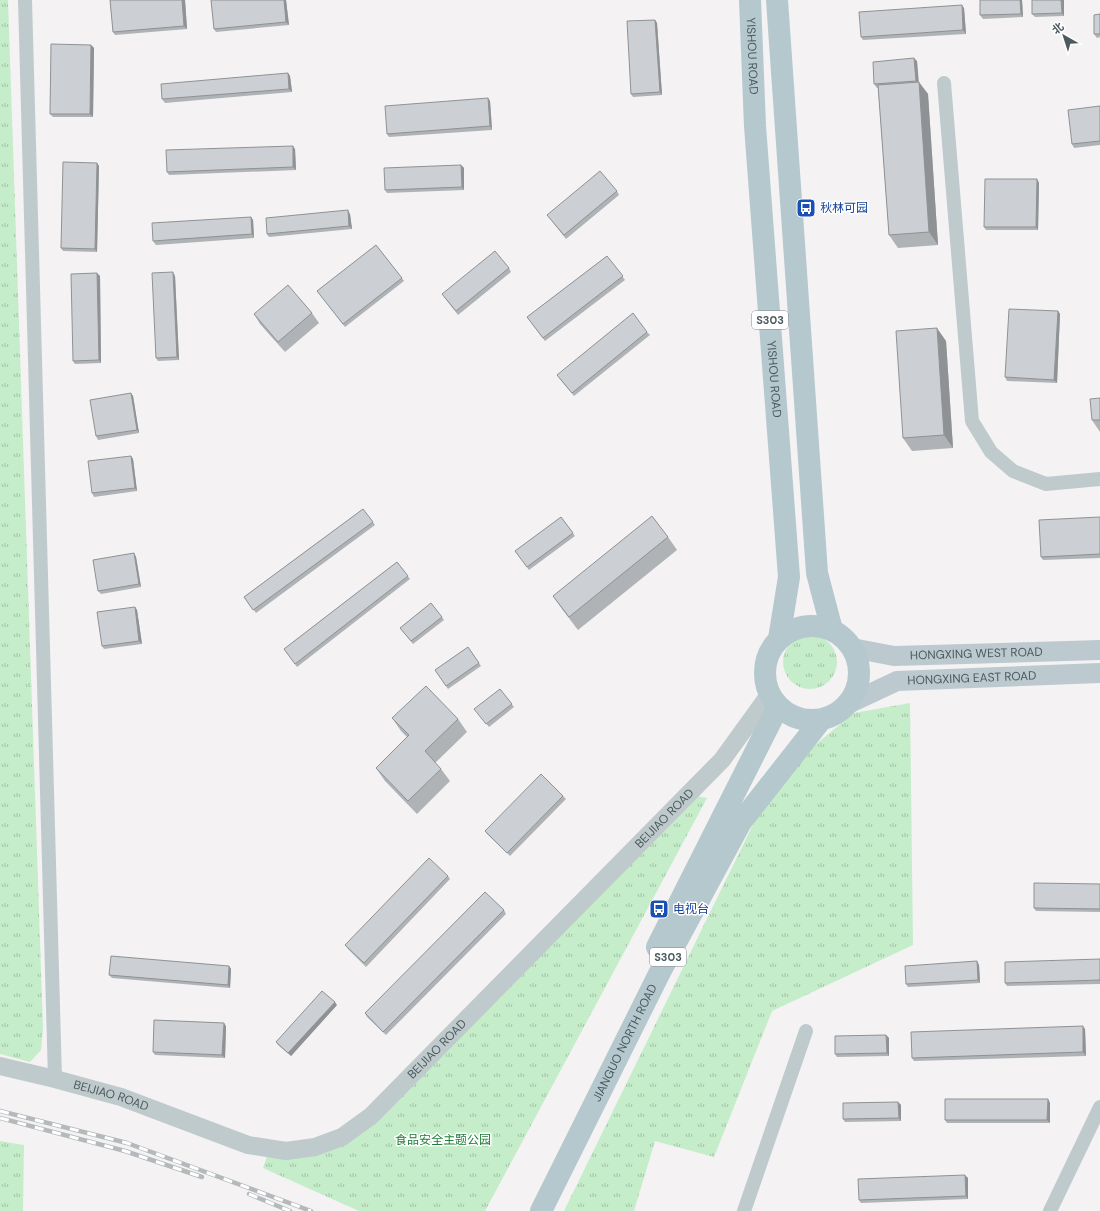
<svg xmlns="http://www.w3.org/2000/svg" width="1100" height="1211" font-family="'DM Sans','Noto Sans SC',sans-serif">
<defs>
<pattern id="grass-tufts" width="24" height="20" patternUnits="userSpaceOnUse"><rect width="24" height="20" fill="#c5edca"/><path d="M3 7l-1-3M5 7V3M7 7l1-3M15 17l-1-3M17 17v-4M19 17l1-3" fill="none" stroke="#a2c3a7"/></pattern>
</defs>
<rect width="100%" height="100%" fill="#f4f2f3"/>
<g fill="url(#grass-tufts)">
<path d="M0,0H8L43,1029L41,1050L30,1062L0,1054Z"/>
<circle cx="810" cy="662" r="27"/>
<path d="M910,703L913,945L772,1011L714,1157L655,1141L634,1211H564L766,798L805,753L854,713Z"/>
<path d="M696,796L707,798L485,1211H359L263,1168L267,1156L331,1149Z"/>
<path d="M0,1141L24,1145L23,1211H0Z"/>
</g>
<g fill="none" stroke-linecap="round" stroke-linejoin="round">
<g stroke="#bfcacd" stroke-width="14">
<path d="M25,0L55,1079"/>
<path d="M944,83L972,421L991,452L1013,471L1046,484L1100,479"/>
<path d="M744,1211L806,1031"/>
<path d="M1050,1211L1100,1107"/>
</g>
<path stroke="#bfcacd" stroke-width="18" id="s1" d="M0,1066L55,1079L121,1097L248,1145L286,1151L315,1147L342,1137L371,1116L722,760L769,695"/>
<g stroke="#bccacf" stroke-width="20">
<path id="s2" d="M852,648L894,656L1100,650"/>
<path id="s3" d="M848,704L897,681L1100,673"/>
</g>
<g stroke="#b4c8ce" stroke-width="22">
<path id="s4" d="M750,0L755,126L789,577L779,639"/>
<path d="M777,0L817,573L832,630"/>
<circle cx="812" cy="673" r="47"/>
<path d="M657,947L778,707"/>
<path id="s5" d="M541,1211L660,972L741,822L821,720"/>
</g>
<g stroke="#b4b9bb" stroke-width="4.5">
<g id="rail">
<path d="M0,1111L127,1143L311,1211"/>
<path d="M0,1118L125,1151L202,1177"/>
<path d="M249,1194L290,1211"/>
</g>
</g>
<use href="#rail" stroke="#fff" stroke-width="3" stroke-dasharray="9" stroke-linecap="butt"/>
</g>
<g fill="#afb3b6">
<path d="M110,0H185L187,29L115,35L113,32Z"/>
<path d="M211,0H286L289,25L216,32L214,29Z"/>
<path d="M980,0H1022L1023,17L983,19L980,15Z"/>
<path d="M1064,0V16L1035,17L1032,14Z"/>
<path d="M964,8L966,34L863,40L861,37Z"/>
<path d="M1100,14V37L1097,38L1094,34Z"/>
<path d="M655,20L657,23L662,95L633,97L631,94Z"/>
<path d="M91,45L94,48L93,117H53L50,114Z"/>
<path d="M917,61L918,82L928,94L938,245L898,248L889,235L878,88H877L874,84Z"/>
<path d="M288,73L290,76L292,92L165,103L162,99Z"/>
<path d="M488,98L490,101L492,130L389,137L387,134Z"/>
<path d="M1100,106V145L1074,148L1072,144Z"/>
<path d="M295,149L296,170L169,175L167,172Z"/>
<path d="M97,163L99,166L97,252L63,251L61,248Z"/>
<path d="M461,165L464,168V190L387,193L385,190Z"/>
<path d="M1037,179L1039,183L1038,230H986L984,227Z"/>
<path d="M617,191L619,195L566,239L547,215Z"/>
<path d="M350,214L352,229L269,237L267,234Z"/>
<path d="M251,217L253,220L254,238L156,245L153,241Z"/>
<path d="M376,245L404,281L345,327L317,291Z"/>
<path d="M607,256L625,280L545,341L527,317Z"/>
<path d="M509,268L511,272L458,315L444,297Z"/>
<path d="M100,276L101,363L75,364L73,361Z"/>
<path d="M175,276L179,360L158,361L156,358Z"/>
<path d="M1058,311L1060,314L1057,383L1007,381L1005,377Z"/>
<path d="M312,313L319,323L285,352L260,324L254,314Z"/>
<path d="M647,332L650,335L574,396L559,378Z"/>
<path d="M946,341L953,448L912,451L903,438Z"/>
<path d="M131,393L133,396L139,433L98,440L96,436Z"/>
<path d="M1100,398V432L1092,420Z"/>
<path d="M131,456L133,459L137,491L94,497L92,493Z"/>
<path d="M363,509L375,525L256,613L244,597Z"/>
<path d="M561,517L575,536L529,570L515,551Z"/>
<path d="M1100,517V558L1043,560L1041,557Z"/>
<path d="M668,537L677,550L578,630L562,609L553,596Z"/>
<path d="M134,553L136,557L141,587L101,594L98,591Z"/>
<path d="M397,562L410,579L297,667L284,649Z"/>
<path d="M431,603L444,620L413,644L400,628Z"/>
<path d="M135,607L137,610L142,644L104,649L102,646Z"/>
<path d="M468,647L481,666L448,689L435,670Z"/>
<path d="M500,689L514,707L489,727L477,712Z"/>
<path d="M392,718L458,719L467,732L435,763L441,769L450,781L417,814L385,781L376,768L407,737L401,731Z"/>
<path d="M563,796L566,799L510,856L487,834L485,831Z"/>
<path d="M448,876L450,879L366,967L348,949L345,945Z"/>
<path d="M1100,884V912L1036,911L1034,908Z"/>
<path d="M504,910L506,914L386,1035L367,1017L365,1013Z"/>
<path d="M1100,959V984L1007,986L1005,983Z"/>
<path d="M977,961L979,965L980,983L908,987L906,984Z"/>
<path d="M229,966L231,969L230,988L112,978L109,975Z"/>
<path d="M337,1005L291,1056L278,1045L276,1042Z"/>
<path d="M226,1026L225,1058L155,1055L153,1052Z"/>
<path d="M1085,1029L1086,1056L914,1061L912,1058Z"/>
<path d="M886,1035L889,1038V1056L837,1057L835,1054Z"/>
<path d="M1048,1099L1050,1103V1123H947L945,1120Z"/>
<path d="M898,1102L901,1105V1121L845,1122L843,1119Z"/>
<path d="M968,1178V1199L861,1203L859,1200Z"/>
</g>
<g fill="#8f9294">
<path d="M182,0H185L187,29L184,26Z"/>
<path d="M284,0H286L289,25L286,22Z"/>
<path d="M1020,0H1022L1023,17L1021,14Z"/>
<path d="M1061,0H1064V16L1062,13Z"/>
<path d="M962,5L964,8L966,34L963,30Z"/>
<path d="M655,20L657,23L662,95L660,92Z"/>
<path d="M91,45L94,48L93,117L90,114Z"/>
<path d="M914,58L917,61L919,84L916,81Z"/>
<path d="M288,73L290,76L292,92L289,89Z"/>
<path d="M919,82L928,94L938,245L929,232Z"/>
<path d="M488,98L490,101L492,130L490,126Z"/>
<path d="M293,146L295,149L296,170L293,167Z"/>
<path d="M97,163L99,166L97,252L95,249Z"/>
<path d="M461,165L464,168V190L462,187Z"/>
<path d="M1037,179L1039,183L1038,230L1036,227Z"/>
<path d="M348,210L350,214L352,229L349,226Z"/>
<path d="M251,217L253,220L254,238L252,234Z"/>
<path d="M173,272L175,276L179,360L177,357Z"/>
<path d="M97,273L100,276L101,363L99,360Z"/>
<path d="M1058,311L1060,314L1057,383L1054,380Z"/>
<path d="M937,328L946,341L953,448L944,435Z"/>
<path d="M131,393L133,396L139,433L137,430Z"/>
<path d="M131,456L133,459L137,491L135,488Z"/>
<path d="M134,553L136,557L141,587L139,584Z"/>
<path d="M135,607L137,610L142,644L139,641Z"/>
<path d="M977,961L979,965L980,983L978,980Z"/>
<path d="M229,966L231,969L230,988L228,985Z"/>
<path d="M335,1002L337,1005L291,1056L288,1053Z"/>
<path d="M224,1023L226,1026L225,1058L222,1055Z"/>
<path d="M1083,1026L1085,1029L1086,1056L1083,1052Z"/>
<path d="M886,1035L889,1038V1056L887,1053Z"/>
<path d="M1048,1099L1050,1103V1123L1047,1120Z"/>
<path d="M898,1102L901,1105V1121L899,1118Z"/>
<path d="M965,1175L968,1178V1199L966,1196Z"/>
</g>
<g fill="#ccd0d4" stroke="#8f9294">
<path d="M110,0H182L184,26L113,32Z"/>
<path d="M211,0H284L286,22L214,29Z"/>
<path d="M980,0H1020L1021,14L980,15Z"/>
<path d="M1032,0H1061L1062,13L1032,14Z"/>
<path d="M962,5L963,30L861,37L859,12Z"/>
<path d="M1100,14V34H1094V15Z"/>
<path d="M655,20L660,92L631,94L627,21Z"/>
<path d="M51,44L91,45L90,114H50Z"/>
<path d="M914,58L916,81L874,84L873,62Z"/>
<path d="M288,73L289,89L162,99L161,84Z"/>
<path d="M919,82L929,232L889,235L878,85Z"/>
<path d="M488,98L490,126L387,134L385,106Z"/>
<path d="M1100,106V141L1072,144L1068,110Z"/>
<path d="M293,146V167L167,172L166,150Z"/>
<path d="M63,162L97,163L95,249L61,248Z"/>
<path d="M461,165L462,187L385,190L384,168Z"/>
<path d="M600,171L617,191L564,235L547,215Z"/>
<path d="M985,179H1037L1036,227H984Z"/>
<path d="M348,210L349,226L267,234L266,218Z"/>
<path d="M251,217L252,234L153,241L152,223Z"/>
<path d="M376,245L402,278L343,324L317,291Z"/>
<path d="M495,251L509,268L456,311L442,294Z"/>
<path d="M607,256L623,276L543,338L527,317Z"/>
<path d="M173,272L177,357L156,358L152,273Z"/>
<path d="M97,273L99,360L73,361L71,274Z"/>
<path d="M288,285L312,313L278,342L254,314Z"/>
<path d="M1009,309L1058,311L1054,380L1005,377Z"/>
<path d="M633,313L647,332L572,393L557,375Z"/>
<path d="M937,328L944,435L903,438L896,331Z"/>
<path d="M131,393L137,430L96,436L90,400Z"/>
<path d="M1100,398V420H1092L1090,399Z"/>
<path d="M131,456L135,488L92,493L88,461Z"/>
<path d="M363,509L373,522L253,610L244,597Z"/>
<path d="M652,516L668,537L569,617L553,596Z"/>
<path d="M561,517L573,533L527,567L515,551Z"/>
<path d="M1100,517V554L1041,557L1039,520Z"/>
<path d="M134,553L139,584L98,591L93,560Z"/>
<path d="M397,562L408,576L295,664L284,649Z"/>
<path d="M431,603L442,617L411,641L400,628Z"/>
<path d="M135,607L139,641L102,646L97,612Z"/>
<path d="M468,647L479,663L446,686L435,670Z"/>
<path d="M426,686L458,719L425,751L441,769L408,801L376,768L409,735L392,718Z"/>
<path d="M500,689L512,704L486,724L474,709Z"/>
<path d="M541,774L563,796L507,853L485,831Z"/>
<path d="M429,858L448,876L364,963L345,945Z"/>
<path d="M1034,883L1100,884V909L1034,908Z"/>
<path d="M485,892L504,910L383,1032L365,1013Z"/>
<path d="M111,956L229,966L228,985L109,975Z"/>
<path d="M1100,959V980L1005,983V962Z"/>
<path d="M977,961L978,980L906,984L905,966Z"/>
<path d="M322,991L335,1002L288,1053L276,1042Z"/>
<path d="M154,1020L224,1023L222,1055L153,1052Z"/>
<path d="M1083,1026V1052L912,1058L911,1032Z"/>
<path d="M886,1035L887,1053L835,1054V1036Z"/>
<path d="M945,1099H1048L1047,1120H945Z"/>
<path d="M898,1102L899,1118L843,1119V1103Z"/>
<path d="M965,1175L966,1196L859,1200L858,1179Z"/>
</g>
<defs>
<g id="bus-square" transform="scale(1)"><rect x="-9" y="-9" width="18" height="18" rx="4" fill="#1a4fb4" stroke="#fff"/><path d="M-5-6H5V4H4V6H2V4H-2V6H-4V4H-5ZM-3.5-4V0h7V-4ZM-3.5 1.2v1.5H-2V1.2ZM2 1.2v1.5H3.5V1.2Z" fill="#fff"/></g>
</defs>
<g fill-rule="evenodd">
<use href="#bus-square" x="806" y="208"/>
<use href="#bus-square" x="659" y="909"/>
</g>
<g text-anchor="middle" stroke-width="3" stroke-linejoin="round" paint-order="stroke">
<g fill="#fff" stroke="#818c8e" stroke-width="1">
<rect x="752" y="311" width="36" height="18" rx="3"/>
<rect x="650" y="948" width="36" height="18" rx="3"/>
</g>
<g font-size="11" font-weight="bold" fill="#4b5a5e">
<text x="770" y="324">S303</text>
<text x="668" y="961">S303</text>
</g>
<g font-size="12" fill="#4b5a5e" stroke="#fff">
<text dy="4" stroke="none"><textPath href="#s4" startOffset="56">YISHOU ROAD</textPath></text>
<text dy="4" stroke="none"><textPath href="#s4" startOffset="380">YISHOU ROAD</textPath></text>
<text dy="4" stroke="none"><textPath href="#s2" startOffset="125">HONGXING WEST ROAD</textPath></text>
<text dy="4" stroke="none"><textPath href="#s3" startOffset="129">HONGXING EAST ROAD</textPath></text>
<text dy="4" stroke="none"><textPath href="#s1" startOffset="811">BEIJIAO ROAD</textPath></text>
<text dy="4" stroke="none"><textPath href="#s5" startOffset="188">JIANGUO NORTH ROAD</textPath></text>
<text dy="4" stroke="none"><textPath href="#s1" startOffset="487">BEIJIAO ROAD</textPath></text>
<text dy="4" stroke="none"><textPath href="#s1" startOffset="115">BEIJIAO ROAD</textPath></text>
</g>
<g font-size="12" fill="#164399" stroke="#fff" text-anchor="start">
<text x="820" y="212">秋林可园</text>
<text x="673" y="913">电视台</text>
</g>
<g font-size="12" fill="#1e7d36" stroke="#fff">
<text x="443" y="1144">食品安全主题公园</text>
</g>
</g>
<g transform="translate(1064 36) rotate(321)" stroke="#ffffff" stroke-width="3" paint-order="stroke">
<path d="M0-3L7 15L0 10L-7 15Z" fill="#4b5a5e"/>
<text y="-6" font-size="11" font-weight="bold" text-anchor="middle" fill="#4b5a5e">北</text>
</g>
</svg>
